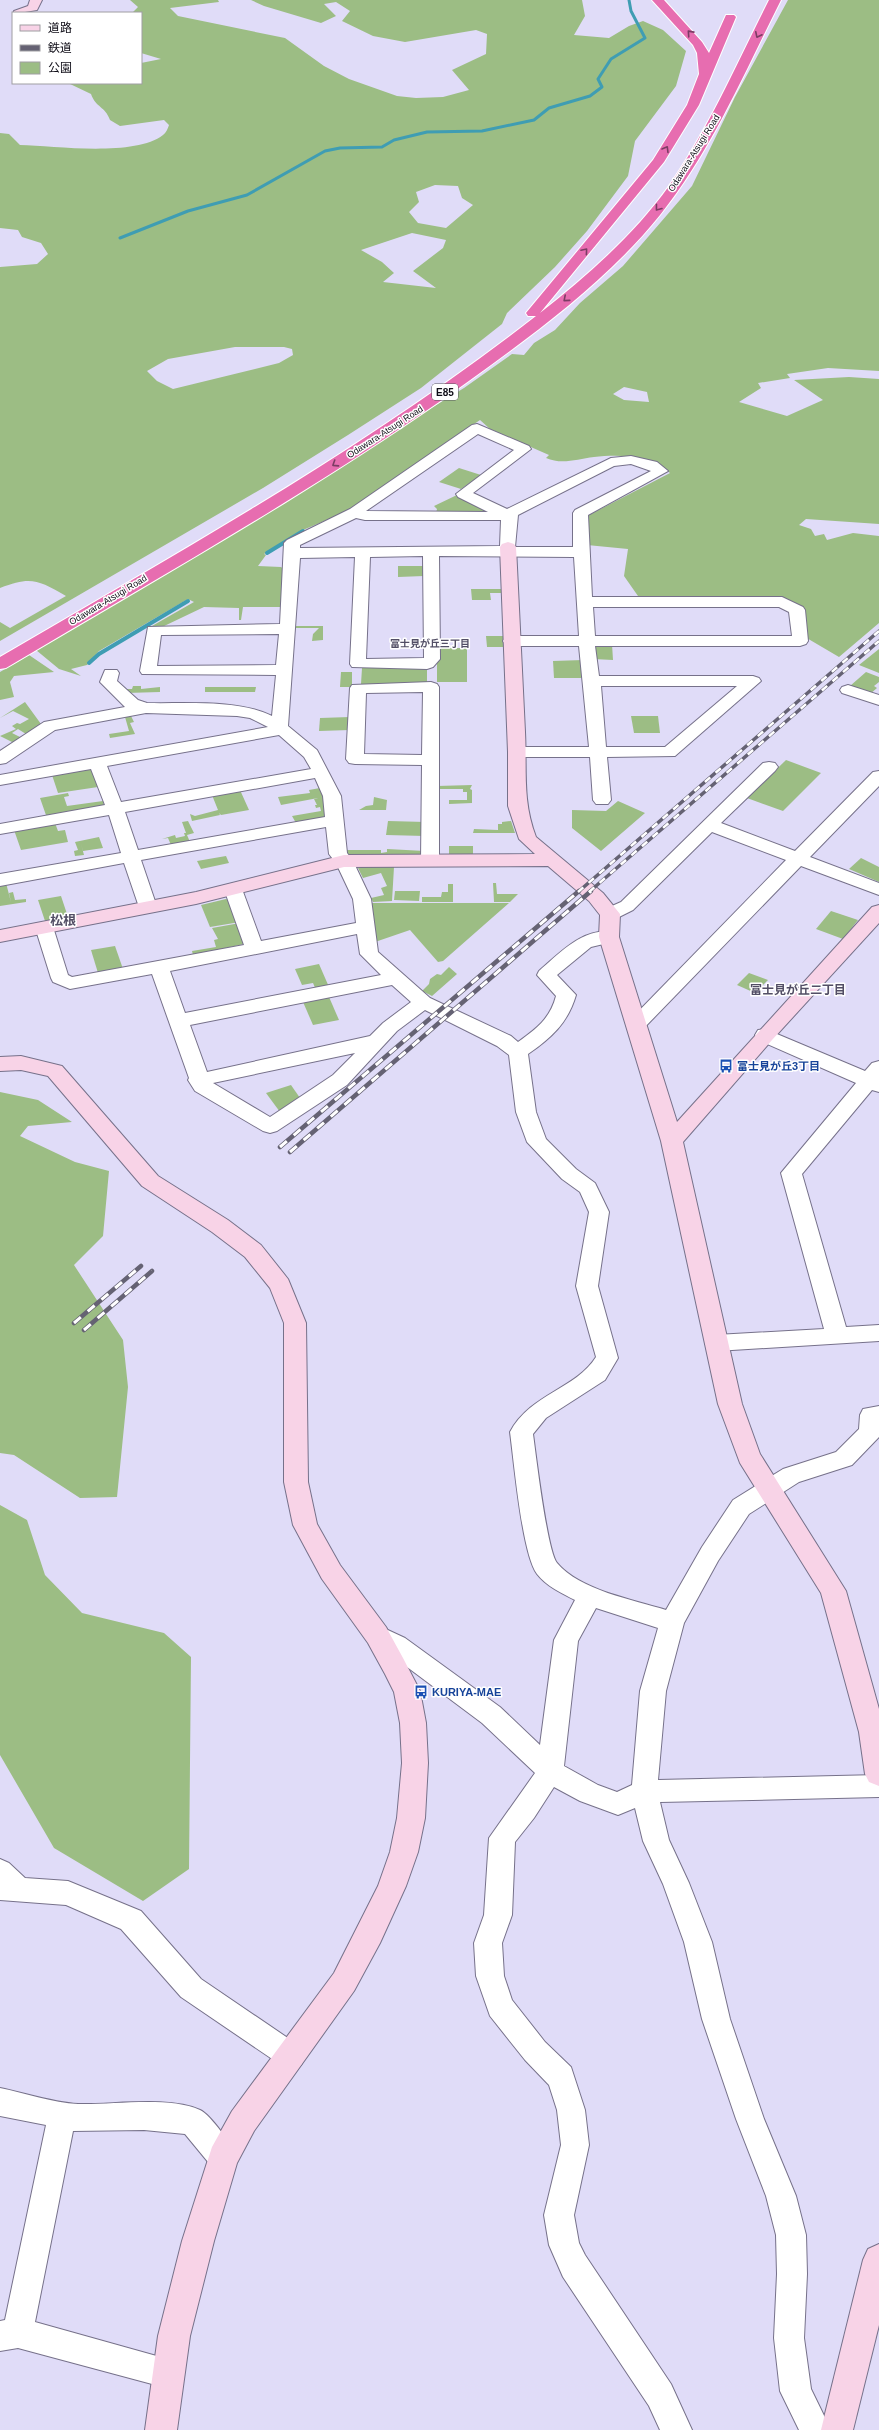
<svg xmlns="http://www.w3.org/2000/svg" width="879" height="2430" font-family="Arial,'Noto Sans JP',sans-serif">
<rect width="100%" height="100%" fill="#e0dcf8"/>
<g fill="#9cbd84" fill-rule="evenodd">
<path d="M130,0H218L219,2L170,8L178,16L285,38L324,66L349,79L397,96L416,98L443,97L469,90L452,70L486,54L487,34L476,30L405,42L373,36L342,21L350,11L336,2L324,4L336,16L321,23L264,6L251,0H582L585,16L574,35L609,38L629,26L643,21L663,30L686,51L676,86L635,141L628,176L587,231L555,267L507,313L502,324L421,388L348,435L263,488L0,641V622L10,628L66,596C38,580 31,576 0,588V267L37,264L48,254L41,243L22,237L18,230L0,228V133L9,134L20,145C55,146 135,157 163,135C166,133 168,128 169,125L164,120L120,126L110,120C105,106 96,108 91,94L68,83H141V63L161,59L141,53V13H132L138,7ZM435,185L458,186L462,198L473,205L446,228L418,223L409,212L419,202L416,192ZM412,233L446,240L443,248L413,271L436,288L383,282L394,273L382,262L361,250ZM235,347H284L292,349L293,355L279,363L173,389L157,381L147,371L168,359Z"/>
<path d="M788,0H879V371L828,368L787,374L790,378L758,383L761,388L739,402L787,416L823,400L794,380L849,377L879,379V524L806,519L799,525L811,529L815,536L824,534L827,540L853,533L879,536V623L839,657L805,637V610L777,596H638L624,576L628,549L587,545V516L670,473C651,455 619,454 594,457C577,459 562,465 546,458L549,455L490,429L480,420L348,511L303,530L264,554L266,555L258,566L281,567L285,570L281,607H243L241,620H239V608L204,607L160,628L152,626L194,602L188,599L99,651L87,665L71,669L81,676L59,669L36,650L464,388L512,354L524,355L534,343L555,330L580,303L623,266L692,186L735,97ZM624,387L647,392L649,402L624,400L613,394Z"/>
<path d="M459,468L481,475L461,489L439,482Z"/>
<path d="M457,495L497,514L436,513L437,509L434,506Z"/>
<path d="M398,566H424V576L398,577Z"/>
<path d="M471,589H501V593H490L491,600H472Z"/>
<path d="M295,626H323V640L312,641L313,634L319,628H295Z"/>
<path d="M486,636H503L504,647H487Z"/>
<path d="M593,644H612L613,660L593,659Z"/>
<rect x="437" y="648" width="30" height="34"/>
<path d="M879,649V673L859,665Z"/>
<path d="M29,655L54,672L14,676L10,682L14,697L0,700V672Z"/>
<path d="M583,660L585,675L581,678H554L553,661Z"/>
<path d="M362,668H427V684H361Z"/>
<path d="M341,672H352V687H340Z"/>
<path d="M866,672L879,677V682L874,686L877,688L870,694L850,686Z"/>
<path d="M133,686H141V689L160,687V692L126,693L122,689H132Z"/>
<path d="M205,687H256L255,692H205Z"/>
<path d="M25,702L41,724L39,726L26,734L18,729L12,733L22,738L14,743L0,736L16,729L12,726L17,723L20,724L29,719L13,711L0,718Z"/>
<path d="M131,716L134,722L130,723L135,734L110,738L109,734L129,731L125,717Z"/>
<path d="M631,716H658L660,733H634Z"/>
<path d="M350,717V730L319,731L320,718Z"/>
<path d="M786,760L821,773L783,811L747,798Z"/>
<path d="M87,769L92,770L98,787L58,793L52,775Z"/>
<path d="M472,785L470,789L472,790V803L449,804V800H467V792H463V789H437V786Z"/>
<path d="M320,788L328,814L322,818L296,823L292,816L321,811L320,807L316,808L315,805H317L314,799L318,798L281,805L278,797L310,793L309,790Z"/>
<path d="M240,790L249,810L221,815L219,813L220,815L192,821L190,814L195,816L218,810L212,795Z"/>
<path d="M68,793L69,796L64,797L67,806L103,801L104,805L100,808L47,818L40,798Z"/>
<path d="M374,797L387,800L386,810H359L366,806L373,805Z"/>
<path d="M618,801L645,813L601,851L572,828V810L606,811Z"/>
<path d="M188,821L194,833L187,835L190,842L171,845L168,838L162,839L175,835L176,838L185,836L184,833H186L182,822Z"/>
<path d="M388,821L426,822L425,836L386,835Z"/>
<path d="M511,821L515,833H473L474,829L498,830V824H502V822Z"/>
<path d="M55,823L58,831L65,830L68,842L21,850L14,830Z"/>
<path d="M99,837L103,848L83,851L81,844L84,855L75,856L74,851L78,850L75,842Z"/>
<rect x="449" y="846" width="24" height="10"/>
<path d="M387,849L425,851L420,856H352L347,854V850H381V853L387,852Z"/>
<path d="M226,856L229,863L201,869L197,861Z"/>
<path d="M861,858L879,867V882L849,869Z"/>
<path d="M361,867H394L392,901L373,902L371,898L384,895L381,888L387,886L381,873L363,878L358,868Z"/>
<path d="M6,883L11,902L9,893L13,892L15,900L26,899V902L0,906V884Z"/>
<path d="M493,883H496L497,894H518L510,902H494Z"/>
<path d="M448,884H453V902H422V897H441L442,892H448Z"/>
<path d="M395,891H420L419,901L394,900Z"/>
<path d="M61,896L68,917L45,921L38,900Z"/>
<path d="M226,899L231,901L240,922L210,927L201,905Z"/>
<path d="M371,903H509L443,961L438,962L410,930L375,942Z"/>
<path d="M831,911L858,920L843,939L816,929Z"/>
<path d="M240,923L245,935L241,936L244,944L193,955L192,951L216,947L214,940L218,939L212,928Z"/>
<path d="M115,946L123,969L98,973L91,950Z"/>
<path d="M319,964L329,987L316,990L313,983L302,985L295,969Z"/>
<path d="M449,967L457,974L432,996L422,991L429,984L430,979L437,974L441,975Z"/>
<path d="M749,973L768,980L755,993L737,985Z"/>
<path d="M329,997L339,1020L313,1025L303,1002Z"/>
<path d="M291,1085L300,1098L280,1112L266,1093Z"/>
<path d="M0,1092L38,1100L72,1122L28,1126L20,1136L75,1162L109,1171L103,1236L74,1265L123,1340L128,1387L117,1497L80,1498L14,1455L0,1453Z"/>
<path d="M0,1505L27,1520L45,1575L82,1613L164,1633L191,1657L189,1869L143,1901L54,1848L0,1755Z"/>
</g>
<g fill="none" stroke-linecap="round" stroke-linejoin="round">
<path stroke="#3f9db3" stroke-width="3" d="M120,238L188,211L247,195L325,151L340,148L382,147L394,140L427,132L482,131L534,120L549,108L590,96L602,87L598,79L611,59L645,38L631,11L629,0"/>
<g stroke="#3f9db3" stroke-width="4">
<path d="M267,553L303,531"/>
<path d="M89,663L99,654L188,601"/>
</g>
<g stroke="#76718a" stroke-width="2">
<g id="street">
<path d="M477,424L529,446L531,449L473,493L507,509L611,458L631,456L657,462L668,471L588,515L592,597H782L803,607L805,610L808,641L806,644L800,646H595L599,676H753L759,678L761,681L675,756L607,757L611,800L608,804H596L593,800L590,757H517L511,756L508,752L511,748L517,747H589L579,646H511L505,644L503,641L505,638L511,636H579L574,557L439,556L440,659L433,667L427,669L352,667L350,664L355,557L300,558L288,726L317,750L341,796L347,853L353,861L371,899L378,952L430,998L511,1036L518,1042C536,1029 550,1019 556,996L537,975L539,971C560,953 585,925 616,933L618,937L616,941L591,947L557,975L576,995C568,1023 551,1038 528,1054L536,1112L546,1139L576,1169L595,1183L609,1212L598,1286L618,1358L605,1380L546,1418L533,1434C536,1455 547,1551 557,1563C579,1590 634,1600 666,1610L702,1547L733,1500L783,1469L836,1452L859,1429L860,1415L863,1409L879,1406V1437L852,1465L799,1482L749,1514L718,1561L684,1623L666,1691L658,1780L879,1775V1797L660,1802L669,1840L689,1883L712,1942L730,2019L764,2119L796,2196L806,2235L807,2274L804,2338L811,2389L831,2430H799L780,2391L774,2338L777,2274L776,2235L766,2196L736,2119L702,2019L684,1942L663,1884L643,1841L635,1808L618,1815L580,1801L554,1787L534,1818L515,1842L512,1915L502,1943L504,1976L512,2000L545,2042L571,2067L585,2110L589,2145L574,2215L579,2243L585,2255L671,2384L692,2430H660L649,2406L563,2277L549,2245L544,2215L561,2145L557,2110L549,2085L525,2060L490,2016L476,1976L474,1943L484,1915L489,1838L535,1773L482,1723L387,1652L368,1642L365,1635L368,1628L377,1625L405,1638L500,1707L540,1745L554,1640L575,1600C563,1594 546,1586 537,1574C522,1554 514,1461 510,1432C530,1394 576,1389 596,1357L576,1286L589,1212L580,1192L562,1179L527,1142L516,1112L509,1055L497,1046L425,1010L397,1031L347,1085L277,1131L270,1133L263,1131L195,1091L188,1080L189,1078L152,974L70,989L53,982L51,978L35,927L37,923H51L53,927L68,975L72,977L244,945L224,889L227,885H239L242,889L261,941L356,923L353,899L336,863L329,854L326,827L141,860L157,907L154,911H142L139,907L124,863L0,886V874L121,853L109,815L0,834V824L105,805L91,769L0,785V775L268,727L250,718L237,716L146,713L55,730L6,763L0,764V751L44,722L125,707L100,682L105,670H117L119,673L117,681L138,700L147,703C185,704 238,699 272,716L276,675L142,674L140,671L148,627L280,624L284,543L287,540L350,509L472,425ZM478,434L514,450L456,494L458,497L488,512L366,511ZM631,464L651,471L575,510L573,513V547H515L518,515L614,466ZM356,518L365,520H501L500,546L300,548V545ZM423,556L424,658L366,659L370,557ZM593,607H779L789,612L792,636H595ZM279,634L276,665L157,666L161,635ZM601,686H737L665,747H606ZM279,735L304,757L311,769L121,802L107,766ZM315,778L323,796L325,817L138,850L125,812ZM357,934L360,954L381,975L185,1013L170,971ZM392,985L411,1002L383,1023L370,1036L207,1072L190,1025ZM355,1053L333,1075L270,1117L213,1083ZM596,1608L658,1628L640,1691L632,1785L617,1792L598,1785L564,1766L578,1641Z"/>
<path d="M431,682L437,684L439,687V861L436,865H424L421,861L422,765L355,764L349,763L346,759L350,688L352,685ZM423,692L422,755L364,754L366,693Z"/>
<path d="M848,685L879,695V705L842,693L840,690L842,687Z"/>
<path d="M769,762L775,763L778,767L775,771L721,823L795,851L873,772L879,771V786L810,857L879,883V895L801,866L643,1029L636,1031L629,1029L626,1025L629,1021L786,860L712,832L633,910L617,918H603L601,914L603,910L621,902L763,763Z"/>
<path d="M765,1029L865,1071L872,1063L879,1061V1092L872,1090L802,1174L846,1327L879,1325V1341L716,1351L708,1349L705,1343L708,1337L716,1335L824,1329L781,1173L856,1083L758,1040L755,1035L758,1030Z"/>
<path d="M0,1859L9,1863L25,1878L68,1881L141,1911L201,1979L301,2047L305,2056L301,2065L291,2069L281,2065L181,1997L121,1929L66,1905L0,1900Z"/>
<path d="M0,2088C25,2093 53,2103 78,2104C112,2105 170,2096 200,2110C211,2115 233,2147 238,2158L233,2168L223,2172L213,2168L185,2134L144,2130L73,2131L35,2322L178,2362L182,2373L178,2384L167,2388L18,2348L0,2351V2321L5,2320L46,2125L0,2116Z"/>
</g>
</g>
<g stroke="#76718a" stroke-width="2">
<g id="secondary">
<path d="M30,0H42L37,10L13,14L14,11L28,6Z"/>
<path d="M508,542L514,544L516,547C519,609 522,670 525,732C527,769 522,801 536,837L603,893L620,914L619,937L677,1122L872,907L879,905V923L772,1040L683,1142L742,1404L760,1454L846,1591L879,1709V1786L869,1782L865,1774L859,1732L821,1593L740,1463L718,1404L661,1141L599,937L600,915L589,901L548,866L344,867L196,904L0,942V930L196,892L344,855L535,854L519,839L508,806V752L500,547L502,544Z"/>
<path d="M21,1056L62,1066L158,1176L228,1220L261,1245L288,1279L306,1323L308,1482L317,1524L340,1565L386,1627L403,1658L420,1691L426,1723L428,1763L425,1818L418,1852L406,1886L380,1943L354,1991L254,2131L237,2163L214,2241L190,2336L177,2430H145L158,2336L182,2241L212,2147L232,2111L334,1973L378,1886L390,1852L397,1818L402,1763L400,1723L394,1692L385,1674L368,1643L322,1579L293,1525L284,1482V1323L270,1288L245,1257L212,1232L142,1186L48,1076L21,1070L0,1071V1057Z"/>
<path d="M879,2244V2325L853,2430H821L863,2260L868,2249Z"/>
</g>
</g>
<g stroke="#fff" stroke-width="2">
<path id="highway" d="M652,0H664L702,42L709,53L726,15H734L736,17L699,105L664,162L540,313C587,276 634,235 669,186C709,128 737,63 769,0H781C744,73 712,150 660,215C607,281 534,334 466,383C319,488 161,576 6,668L0,669V657C183,550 368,447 536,316H528L526,313L653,160L687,105L699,74L697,53L693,45Z"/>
</g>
<use href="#street" fill="#fff" fill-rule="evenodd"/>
<use href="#secondary" fill="#f8d3e7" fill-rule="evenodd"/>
<use href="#highway" fill="#e76db0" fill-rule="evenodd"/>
<g stroke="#656273" stroke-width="3.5">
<g id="rail-far1">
<path d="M578,892L879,631"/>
<path d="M589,892L879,641"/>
</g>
</g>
<g stroke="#656273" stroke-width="4.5">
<g id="rail">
<path d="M280,1147L579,891"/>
<path d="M290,1152L591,891"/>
<path d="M74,1323L141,1266"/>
<path d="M84,1330L152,1271"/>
</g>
</g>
<use href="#rail-far1" stroke="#fff" stroke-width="2.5" stroke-dasharray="7" stroke-linecap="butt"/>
<use href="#rail" stroke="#fff" stroke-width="3" stroke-dasharray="9" stroke-linecap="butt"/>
</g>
<defs><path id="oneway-chevron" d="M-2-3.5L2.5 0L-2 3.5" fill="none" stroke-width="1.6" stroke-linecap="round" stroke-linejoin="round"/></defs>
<g stroke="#7b3d64">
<use href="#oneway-chevron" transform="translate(690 33) rotate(-132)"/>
<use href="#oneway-chevron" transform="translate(758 35) rotate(116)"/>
<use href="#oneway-chevron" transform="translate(666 149) rotate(-59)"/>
<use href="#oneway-chevron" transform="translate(658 208) rotate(128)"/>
<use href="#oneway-chevron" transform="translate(585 251) rotate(-50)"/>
<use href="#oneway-chevron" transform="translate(566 299) rotate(139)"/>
<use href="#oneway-chevron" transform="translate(335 464) rotate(147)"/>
</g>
<defs>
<g id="bus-bare" transform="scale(1.08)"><path d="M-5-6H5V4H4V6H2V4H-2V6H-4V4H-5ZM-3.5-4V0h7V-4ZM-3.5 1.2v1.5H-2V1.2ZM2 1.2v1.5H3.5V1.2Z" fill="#1a4fb4" stroke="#fff" stroke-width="2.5" paint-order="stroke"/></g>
</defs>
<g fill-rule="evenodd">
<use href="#bus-bare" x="726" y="1066"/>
<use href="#bus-bare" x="421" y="1692"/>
</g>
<g text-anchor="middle" stroke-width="3" stroke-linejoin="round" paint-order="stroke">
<g font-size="9" fill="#0f0d17" stroke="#fff">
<text transform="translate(694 153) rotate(-58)" y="3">Odawara-Atsugi Road</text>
<text transform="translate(385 432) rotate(-33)" y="3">Odawara-Atsugi Road</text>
<text transform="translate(108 600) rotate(-31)" y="3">Odawara-Atsugi Road</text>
</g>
<rect fill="#fff" stroke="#57565d" stroke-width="1" x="432" y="384" width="26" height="16" rx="3"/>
<g font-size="10" font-weight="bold" fill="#0f0d17">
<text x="445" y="396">E85</text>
</g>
<g font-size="10" font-weight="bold" fill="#524e65" stroke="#fff">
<text x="430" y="647">富士見が丘三丁目</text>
</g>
<g font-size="11" font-weight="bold" fill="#164399" stroke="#fff" text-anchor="start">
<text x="737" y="1070">富士見が丘3丁目</text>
<text x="432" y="1696">KURIYA-MAE</text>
</g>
<g font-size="12" font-weight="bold" fill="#524e65" stroke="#fff">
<text x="798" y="994">富士見が丘二丁目</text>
</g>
<g font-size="13" font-weight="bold" fill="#524e65" stroke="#fff">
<text x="63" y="925">松根</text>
</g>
</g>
<rect x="12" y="12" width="130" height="72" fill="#ffffff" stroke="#9f9ea2"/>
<rect x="20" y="25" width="20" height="6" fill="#f8d3e7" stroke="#9f9ea2"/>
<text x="48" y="32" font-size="12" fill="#0f0d17">道路</text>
<rect x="20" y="45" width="20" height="6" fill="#656273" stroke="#9f9ea2"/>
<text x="48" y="52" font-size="12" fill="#0f0d17">鉄道</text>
<rect x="20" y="62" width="20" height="12" fill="#9cbd84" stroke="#9f9ea2"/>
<text x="48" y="72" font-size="12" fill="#0f0d17">公園</text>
</svg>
